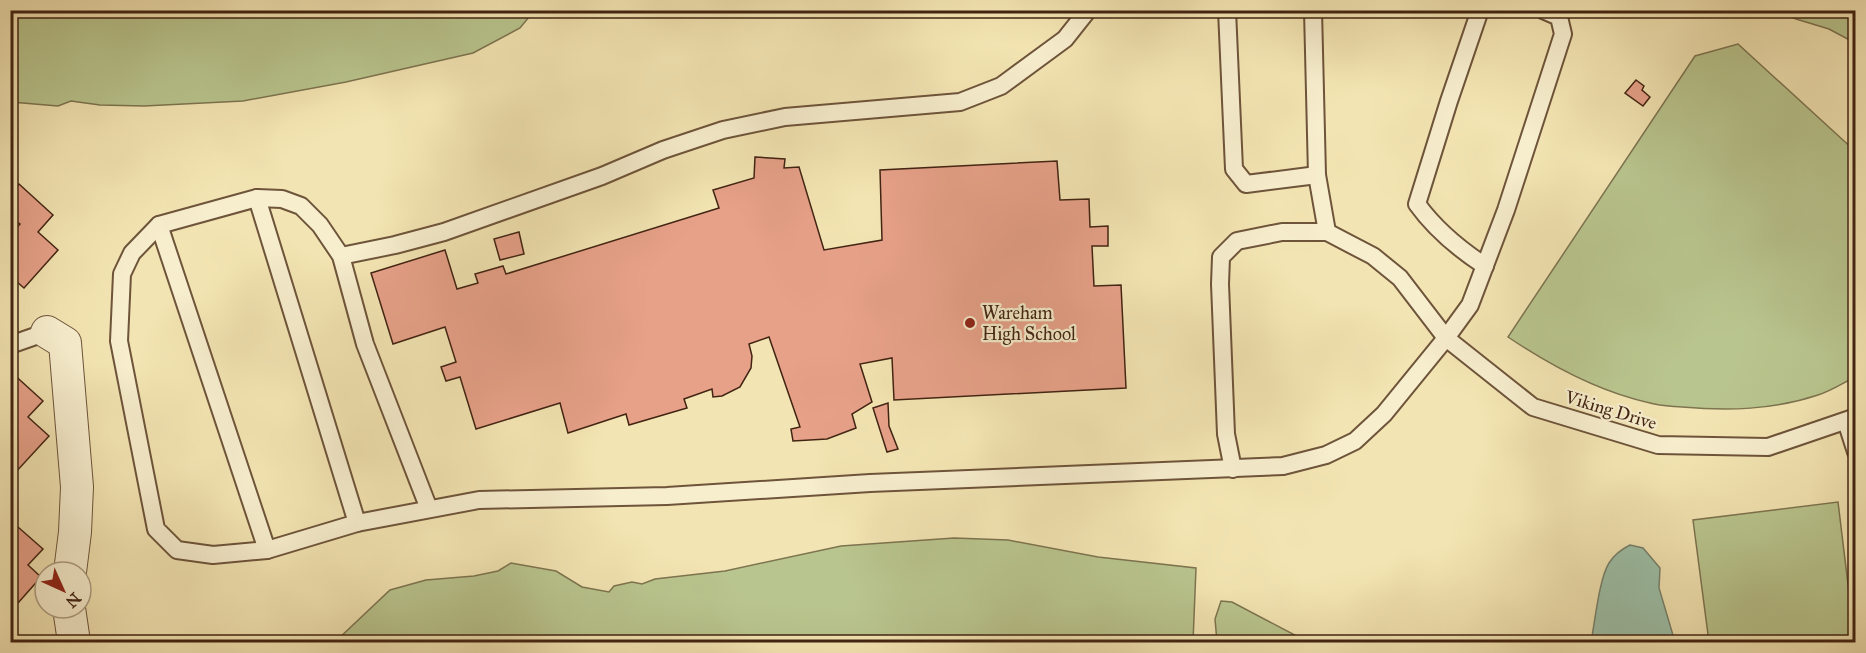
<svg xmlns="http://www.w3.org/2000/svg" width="1866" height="653" font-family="'IM FELL Great Primer',serif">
<rect width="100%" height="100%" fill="#f3e5b3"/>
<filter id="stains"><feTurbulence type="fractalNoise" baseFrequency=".00333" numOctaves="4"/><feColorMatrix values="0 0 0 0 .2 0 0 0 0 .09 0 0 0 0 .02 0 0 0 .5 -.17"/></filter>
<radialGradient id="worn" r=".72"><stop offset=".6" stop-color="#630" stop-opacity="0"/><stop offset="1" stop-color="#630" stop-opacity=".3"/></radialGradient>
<g fill="#b9c58e" stroke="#7d7450" stroke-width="1.5">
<path d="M10,11L11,10L534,11L520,28L473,53L346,82L243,101L144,106L100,105L71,101L58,106L11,102Z"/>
<path d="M1778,11H1855V43L1829,29L1796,19Z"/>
<path d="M1738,44L1855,151V377C1843,383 1831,391 1818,395C1773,410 1728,411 1682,407C1671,406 1660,406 1650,403C1599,392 1551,366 1508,337L1695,56Z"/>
<path d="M1838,502L1855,642H1709L1693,520Z"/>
<path d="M954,538L1008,540L1098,557L1196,568L1193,642H335L390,590L426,580L474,576L498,571L511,563L556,571L582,587L609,592L614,586L632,582L642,584L655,579L725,571L841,546Z"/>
<path d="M1221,601L1232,602L1308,642H1217L1215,619Z"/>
</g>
<path fill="#9dc0a8" stroke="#78816c" stroke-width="1.5" d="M1630,545L1643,548L1660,568L1659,588L1675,642H1591C1595,622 1599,579 1609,563C1614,555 1622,549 1630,545Z"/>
<g fill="#e7a189" stroke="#412312" stroke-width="1.5">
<path d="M1636,80L1644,86L1642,90L1650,97L1643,106L1625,93Z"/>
<path d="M755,157L785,159L784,168L799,167L824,250L882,240L880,170L1057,161L1060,200L1089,199L1090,227L1108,226V246H1092L1094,286L1121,285L1126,388L894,400L892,358L860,364L872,402L852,414L856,428L827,439L793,441L791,429L800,427L769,337L749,344L752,356L751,368L740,387L722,396L713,397L712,389L684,399L687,408L629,425L626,414L568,433L560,403L476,429L460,377L446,381L441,367L456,362L445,327L393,344L371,273L445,250L457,289L478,283L475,274L503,266L506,274L719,208L713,190L754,178Z"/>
<path d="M19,184L53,215L38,232L58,250L24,288L10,276V234L20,224L10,216V194Z"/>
<path d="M519,232L524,254L500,260L494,239Z"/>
<path d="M10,371L43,401L28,417L49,436L14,474L10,470Z"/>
<path d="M888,403L889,426L898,449L887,452L873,408Z"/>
<path d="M10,520L43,549L28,565L41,577L10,612Z"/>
</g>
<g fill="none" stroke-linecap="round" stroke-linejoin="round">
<g stroke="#6e543a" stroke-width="20">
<g id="service">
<path d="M1227,10L1234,169L1246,184L1317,175"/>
<path d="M1313,10L1317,175L1327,232"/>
<path d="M1480,10L1449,101L1417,204C1435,229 1459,249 1485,266"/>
<path d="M257,198L357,523"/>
<path d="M159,225L267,550"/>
<path d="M341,256L395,245L444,232L602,176L663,150L723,130L785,117L960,102L1001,86L1065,39L1088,10"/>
<path d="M10,345L47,332"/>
<path d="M1846,421L1856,452"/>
<path d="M1233,469L1226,434L1220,284L1221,257L1237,241L1282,232H1327L1373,256L1400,278L1446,338L1533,407L1658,445L1768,447L1856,417"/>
<path d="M429,509L365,344L341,256L320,225L301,206L282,199L257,198L159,225L132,253L122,274L119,341L156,529L177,550L213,555L267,550L357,523L479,500L667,496L870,483L1283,466L1326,455L1355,441L1384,414L1446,338L1470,305L1506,210L1563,34L1559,17L1543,10"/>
</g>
</g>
<g stroke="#6e543a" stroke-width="34">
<g id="minor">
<path d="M47,332L65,343L77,487L75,532L70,572"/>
<path d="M69,608L74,642"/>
</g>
</g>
<use href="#service" stroke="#f7eece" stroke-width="16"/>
<use href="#minor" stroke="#f7eece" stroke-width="32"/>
</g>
<circle fill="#8f2418" stroke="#f7eece" stroke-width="2" cx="970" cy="323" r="6"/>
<g text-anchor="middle" stroke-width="4.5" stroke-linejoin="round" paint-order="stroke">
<g font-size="18" fill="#412312" stroke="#f7eece" text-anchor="start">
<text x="982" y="319">Wareham<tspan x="982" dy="21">High School</tspan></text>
</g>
<g font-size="18" fill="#412312" stroke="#f7eece">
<text transform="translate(1611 410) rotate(17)" y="6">Viking Drive</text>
</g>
</g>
<rect width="1866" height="653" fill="none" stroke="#f3e5b3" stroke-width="36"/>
<rect x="12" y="12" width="1842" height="629" fill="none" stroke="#412312" stroke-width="3"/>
<rect x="18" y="18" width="1830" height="617" fill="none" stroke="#412312" stroke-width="1.5"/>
<g transform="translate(63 590) rotate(135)"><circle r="28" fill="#f7eece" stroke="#ae9d83" stroke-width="1.5"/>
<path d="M0-4.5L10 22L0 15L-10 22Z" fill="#8f2418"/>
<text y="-9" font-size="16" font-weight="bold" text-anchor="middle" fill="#412312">N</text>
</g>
<rect width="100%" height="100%" filter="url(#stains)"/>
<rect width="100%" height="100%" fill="url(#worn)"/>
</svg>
